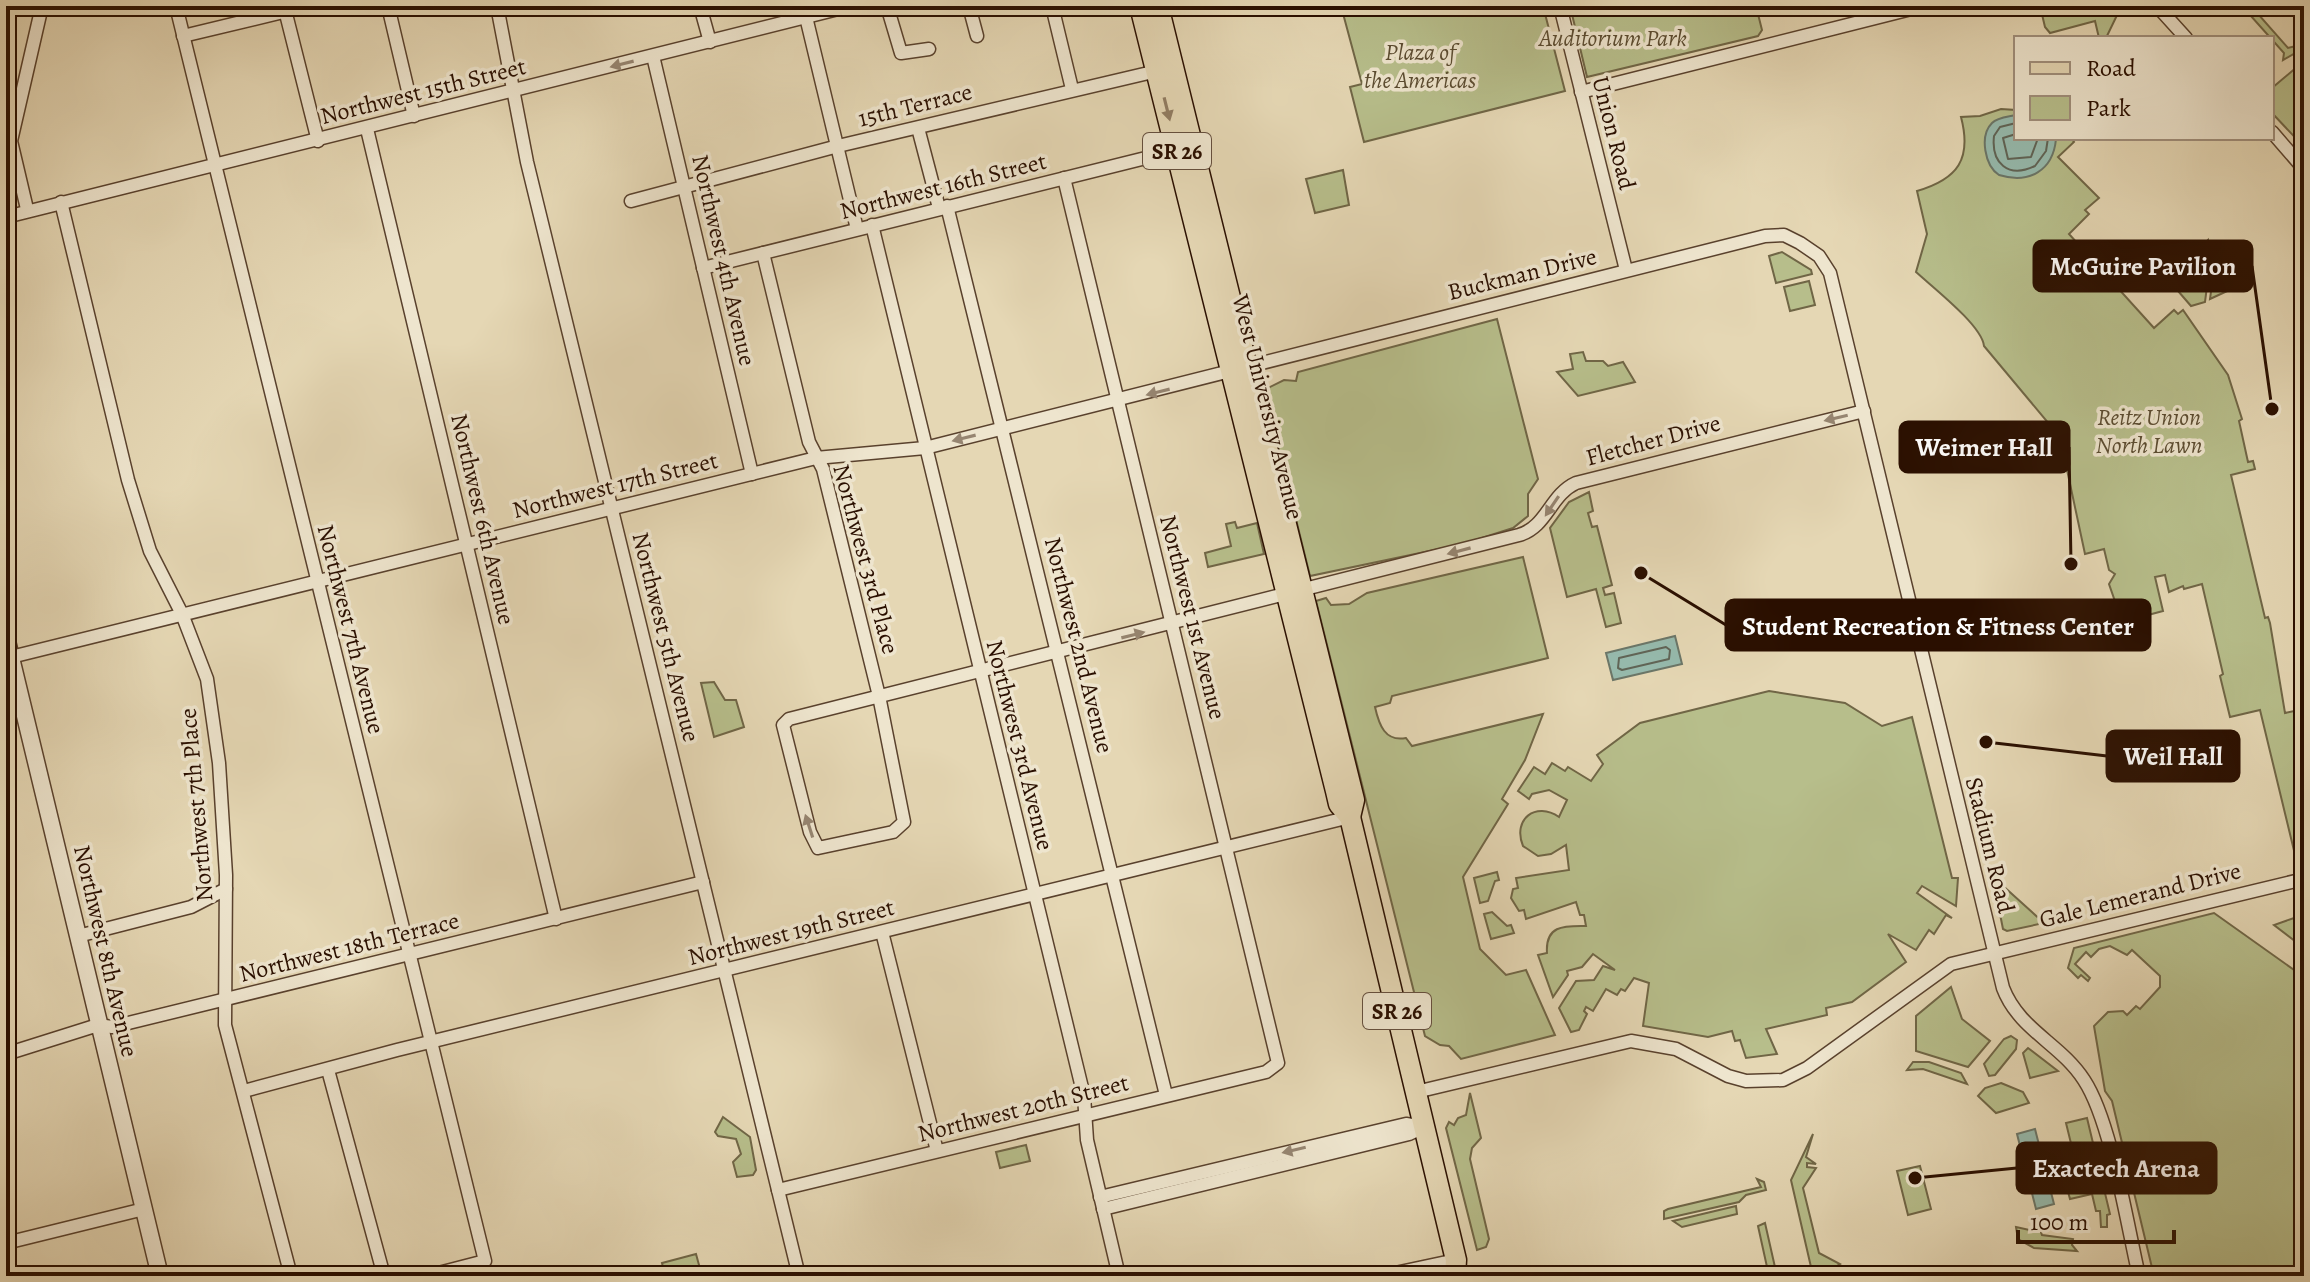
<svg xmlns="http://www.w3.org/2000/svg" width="2310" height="1282" font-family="Alegreya,serif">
<rect width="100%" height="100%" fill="#e5d7b4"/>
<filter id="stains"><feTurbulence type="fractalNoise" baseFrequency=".0025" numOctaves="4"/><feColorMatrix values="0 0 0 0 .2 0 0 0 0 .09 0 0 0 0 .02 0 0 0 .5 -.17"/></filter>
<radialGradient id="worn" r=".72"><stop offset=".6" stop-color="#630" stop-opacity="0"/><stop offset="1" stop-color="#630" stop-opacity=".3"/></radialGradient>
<g fill="#b7be8b" stroke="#706646" stroke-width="2">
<path d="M1341,6H1543L1565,91L1364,142L1350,87L1362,84Z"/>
<path d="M1570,6H1756L1762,30L1758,36L1587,77Z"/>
<path d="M2040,6H2118L2120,9L2106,38H2099L2095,21L2050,33L2045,27Z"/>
<path d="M2242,6H2251L2288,48L2296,46L2297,52L2283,60L2284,53Z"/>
<path d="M2304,61V147L2272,113V88Z"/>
<path d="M2001,109L2016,110V138H2071L2074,142L2058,157L2099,198L2085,210L2089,214L2069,234L2154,328L2174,310L2178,314L2183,310L2228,375L2242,419L2239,421L2248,462L2253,461L2255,469L2231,475C2242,522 2253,568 2265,618L2268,617L2270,623L2285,713L2304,709V866L2297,863L2260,710L2230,717L2220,676L2223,674L2202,584L2184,589L2183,586L2169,592L2165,575L2155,577L2163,611L2148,615L2143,600L2117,607L2109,584L2115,574L2109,570L2104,549L2085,554L2060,437L1984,346C1982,326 1936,290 1916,272L1927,234L1917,191C1958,179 1972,159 1961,117L1980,116Z"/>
<path d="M1343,170L1349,205L1315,213L1306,179Z"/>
<path d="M2208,240L2210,263L2205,302L2191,306L2172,284L2171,277Z"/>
<path d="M2221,244L2226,250V268L2238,286L2210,299L2216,253Z"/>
<path d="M1782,252L1811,270L1812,274L1776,283L1769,256Z"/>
<path d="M1809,281L1815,305L1790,311L1784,287Z"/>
<path d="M1497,319L1538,479L1528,494V516L1513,528L1463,544L1310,576L1264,390L1284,380L1296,381L1298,372Z"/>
<path d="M1583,352L1586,361H1603L1608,366L1623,362L1635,382L1578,396L1557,372L1573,369L1570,354Z"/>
<path d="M1589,492L1593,511L1588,513L1592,527L1597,526L1612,585L1603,588L1605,595L1614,593L1621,623L1606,627L1596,589L1567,597L1550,528L1569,502Z"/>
<path d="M1235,522L1237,528L1257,523L1264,554L1208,567L1205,553L1231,546L1226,524Z"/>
<path d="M1523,557L1548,658L1392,696L1390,703L1375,707C1379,725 1385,742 1406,738L1412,746L1543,714L1525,760L1502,799L1508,804L1463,877L1480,949L1506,975L1526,970L1555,1035L1461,1059L1449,1046L1440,1045L1425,1036L1316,601L1326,598L1331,605L1349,604L1367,593Z"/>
<path d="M714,682L725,700H736L744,727L714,737L701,683Z"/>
<path d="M1769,691L1845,703L1882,726L1912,717L1952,878H1958L1956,906L1922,886L1917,893L1952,918L1946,915L1934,934L1929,930L1916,950L1888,934L1906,962L1852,1002L1826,1008L1827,1015L1766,1029L1777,1054L1746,1058L1740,1040L1735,1041L1732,1031L1708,1037L1643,1026L1649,983L1634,978L1625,991L1621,989L1617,995L1606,989L1593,1011L1586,1007L1584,1011L1587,1014L1579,1030L1571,1032L1559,1008L1576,981L1594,980L1603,966L1615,970L1593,954L1582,967L1567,971L1568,975L1553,997L1538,955L1547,953C1545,924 1566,926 1586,926L1584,915H1580L1576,902L1526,919L1524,910L1519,911L1511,898L1513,889L1518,888L1516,878L1569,870L1566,845L1551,854L1538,856L1523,846C1512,819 1536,801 1559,817L1567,800L1549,790L1532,794L1529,799L1518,791L1534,767L1545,774L1552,763L1565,771L1568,767L1591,781L1603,764L1597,755L1640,723Z"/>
<path d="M1497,872L1499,880L1495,881L1488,901L1480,903L1474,878Z"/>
<path d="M2002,885L2044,923L2007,931L2003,929L1997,899Z"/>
<path d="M1492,912L1507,926L1511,925L1514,933L1491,939L1484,914Z"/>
<path d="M2214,913L2304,977V1276H2154L2112,1101L2105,1091L2094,1026L2108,1012L2123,1011L2127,1015L2136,1006L2140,1009L2160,987V976L2132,950L2127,955L2110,946L2099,949L2091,957L2086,952L2075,964L2090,978L2088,981L2081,975L2078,978L2068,968L2074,948Z"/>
<path d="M2294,918H2304V948L2274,925Z"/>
<path d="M1951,987L1962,1019L1990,1041L1968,1067L1916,1051V1016Z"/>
<path d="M2011,1036L2017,1040L2016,1049L1995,1075L1989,1076L1984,1064L2004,1039Z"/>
<path d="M2028,1048L2058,1071L2030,1078L2023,1053Z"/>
<path d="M1913,1062H1929L1961,1073L1967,1084L1923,1069L1907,1070Z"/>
<path d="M2001,1083L2023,1092L2029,1103L1996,1113L1978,1096L1985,1088Z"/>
<path d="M1470,1093L1481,1138L1472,1148L1470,1159L1489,1239L1486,1247L1477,1250L1446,1128L1449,1122L1454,1125L1458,1118L1466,1115Z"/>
<path d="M723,1117L750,1137L756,1170L753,1175L737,1177L733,1162L741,1154L736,1139L718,1136L715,1132Z"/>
<path d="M2087,1118L2110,1214L2107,1215V1227H2101L2100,1211H2096L2092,1194L2070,1199L2067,1188L2078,1186L2076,1177L2079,1176L2066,1123Z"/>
<path d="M1813,1134L1806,1157L1816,1164L1807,1163V1167L1816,1168L1803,1188L1819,1253L1840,1264L1826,1273L1811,1267L1791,1180Z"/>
<path d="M1026,1145L1030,1161L1000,1168L996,1152Z"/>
<path d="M1920,1166L1931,1209L1908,1215L1897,1171Z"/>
<path d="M1757,1179L1764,1182L1766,1190L1746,1195L1739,1202L1664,1219V1211L1668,1209L1761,1187Z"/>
<path d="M1736,1206L1737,1214L1682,1227L1673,1221Z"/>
<path d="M1765,1223L1777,1276H1769L1758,1226Z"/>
<path d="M2016,1227L2034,1231L2039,1227L2042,1235L2073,1239L2072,1245L2077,1251L2034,1248L2018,1239Z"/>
<path d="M696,1254L702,1276H665L662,1263Z"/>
</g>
<g fill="#96baad" stroke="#6b7668" stroke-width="2">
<path d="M2016,115V138L2056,139C2053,171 2029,184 1999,175C1985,166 1979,136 1992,123C1998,117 2008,117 2016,115Z"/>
<path d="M1675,636L1682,664L1613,680L1606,653Z"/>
<path d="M2035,1129L2054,1204L2036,1209L2017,1134Z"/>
</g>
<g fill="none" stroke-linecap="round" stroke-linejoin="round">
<g stroke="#606456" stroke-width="2">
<path d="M2016,123L2000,127L1994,136C1991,163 2008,179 2035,166L2046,151L2048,138"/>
<path d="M2016,134L2003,138L2008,159L2031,157L2038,138"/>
<path d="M1666,647L1670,650L1669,659L1622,670L1618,668L1619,658Z"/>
</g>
<g stroke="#59412d" stroke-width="15">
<g id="minor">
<path d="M176,6L485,1261L427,1276"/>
<path d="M284,6L318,141"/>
<path d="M388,6L414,116"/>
<path d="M497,6L527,162L799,1276"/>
<path d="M700,6L710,42"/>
<path d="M887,6L901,53L929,49"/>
<path d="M969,6L977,36"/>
<path d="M1052,6L1072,89"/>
<path d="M1560,6L1626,270"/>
<path d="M2157,6L2186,38"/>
<path d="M806,17L857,229"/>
<path d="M183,36L308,6"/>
<path d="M653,56L752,474"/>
<path d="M1581,92L1923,6"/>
<path d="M918,128L939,208"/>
<path d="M367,129L556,919"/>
<path d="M2272,132L2304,169"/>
<path d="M631,201L838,146L1157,71"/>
<path d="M61,202L128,480L150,551L182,614L207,679L219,763L226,875L225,1025L291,1276"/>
<path d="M947,206L1166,1095"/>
<path d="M27,209L11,141L42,6"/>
<path d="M6,217L850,6"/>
<path d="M872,225L1084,1096L1087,1140L1119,1276"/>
<path d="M763,253L809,442L823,469L879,696L904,822L893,832L818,848L810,832L783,725L789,719C1032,657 1276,597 1519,535C1547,527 1550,495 1576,483L1864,411"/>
<path d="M703,268L1182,149"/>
<path d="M11,657L816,458L925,448L1765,236L1784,235L1800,243L1819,256L1830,273L2003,988C2019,1030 2061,1044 2084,1080C2111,1121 2127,1224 2139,1276"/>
<path d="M882,932L937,1151"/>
<path d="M78,936L191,907L226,889"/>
<path d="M6,1054L98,1025L112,1027L703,882"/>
<path d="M328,1070L384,1276"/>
<path d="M244,1091L397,1050L1350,817"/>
<path d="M1416,1092L1631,1041L1676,1049L1728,1076L1746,1081L1783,1080L1807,1068L1951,964L2304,879"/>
<path d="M778,1190L1266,1072L1278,1063L1064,178"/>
<path d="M1100,1197L1406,1124L1424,1127"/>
<path d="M1103,1209L1409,1134L1424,1127"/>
<path d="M6,1243L144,1209"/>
<path d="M1381,1276L1456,1260"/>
</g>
</g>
<g stroke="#59412d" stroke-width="19">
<path id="tertiary" d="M6,637L160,1276"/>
</g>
<g stroke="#2a0f00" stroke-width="23">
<g id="primary">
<path d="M1140,6L1336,791L1339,804L1350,817L1456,1260L1455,1276"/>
<path d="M1158,6L1354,800L1350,817"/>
</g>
</g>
<use href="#minor" stroke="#eee5ce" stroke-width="12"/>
<use href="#tertiary" stroke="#eee5ce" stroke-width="16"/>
<use href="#primary" stroke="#e5d7b4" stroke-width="20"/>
</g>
<defs><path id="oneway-solid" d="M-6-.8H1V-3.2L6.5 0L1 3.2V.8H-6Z" transform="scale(2)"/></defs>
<g fill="#968571">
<use href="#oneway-solid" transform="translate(622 64) rotate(166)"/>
<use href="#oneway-solid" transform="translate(1158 392) rotate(166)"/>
<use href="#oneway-solid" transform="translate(1836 418) rotate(167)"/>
<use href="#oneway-solid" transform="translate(964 438) rotate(166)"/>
<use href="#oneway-solid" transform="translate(1552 506) rotate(124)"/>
<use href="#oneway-solid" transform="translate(1459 551) rotate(165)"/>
<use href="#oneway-solid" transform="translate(1133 635) rotate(-14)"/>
<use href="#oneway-solid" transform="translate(809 826) rotate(-108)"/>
<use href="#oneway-solid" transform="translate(1294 1150) rotate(167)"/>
</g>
<use fill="#917d63" href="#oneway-solid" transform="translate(1167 109) rotate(76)"/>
<g text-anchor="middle" stroke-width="7" stroke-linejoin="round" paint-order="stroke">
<g fill="#eee5ce" stroke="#654f3e" stroke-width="2">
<rect x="1143" y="133" width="68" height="36" rx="6"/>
<rect x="1363" y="993" width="68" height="36" rx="6"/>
</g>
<g font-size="22" font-weight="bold" fill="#2a0f00">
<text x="1177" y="159">SR 26</text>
<text x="1397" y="1019">SR 26</text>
</g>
<g font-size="24" font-style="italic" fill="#5b4c31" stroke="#eee5ce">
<text x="1613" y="46">Auditorium Park</text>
<text x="1420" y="60">Plaza of<tspan x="1420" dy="28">the Americas</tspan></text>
<text x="2149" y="425">Reitz Union<tspan x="2149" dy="28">North Lawn</tspan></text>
</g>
<g font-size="24" fill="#2a0f00" stroke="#eee5ce">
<text transform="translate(423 91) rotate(-14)" y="8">Northwest 15th Street</text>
<text transform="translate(915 105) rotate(-14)" y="8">15th Terrace</text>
<text transform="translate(1614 133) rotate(76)" y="8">Union Road</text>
<text transform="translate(943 186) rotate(-14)" y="8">Northwest 16th Street</text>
<text transform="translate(724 260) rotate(77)" y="8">Northwest 4th Avenue</text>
<text transform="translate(1522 274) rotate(-14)" y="8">Buckman Drive</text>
<text transform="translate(1268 407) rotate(76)" y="8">West University Avenue</text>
<text transform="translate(1653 440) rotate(-15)" y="8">Fletcher Drive</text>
<text transform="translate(615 485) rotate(-14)" y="8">Northwest 17th Street</text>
<text transform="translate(483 519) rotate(77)" y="8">Northwest 6th Avenue</text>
<text transform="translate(866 559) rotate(75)" y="8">Northwest 3rd Place</text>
<text transform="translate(1193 617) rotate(76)" y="8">Northwest 1st Avenue</text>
<text transform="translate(351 629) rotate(76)" y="8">Northwest 7th Avenue</text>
<text transform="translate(666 637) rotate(76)" y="8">Northwest 5th Avenue</text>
<text transform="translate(1079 645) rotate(76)" y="8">Northwest 2nd Avenue</text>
<text transform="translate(1020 745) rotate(76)" y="8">Northwest 3rd Avenue</text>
<text transform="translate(196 805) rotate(-95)" y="8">Northwest 7th Place</text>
<text transform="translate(1990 845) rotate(76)" y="8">Stadium Road</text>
<text transform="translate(2140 895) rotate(-14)" y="8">Gale Lemerand Drive</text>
<text transform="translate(791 932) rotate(-14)" y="8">Northwest 19th Street</text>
<text transform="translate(349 947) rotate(-14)" y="8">Northwest 18th Terrace</text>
<text transform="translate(106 951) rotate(77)" y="8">Northwest 8th Avenue</text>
<text transform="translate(1023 1108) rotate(-14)" y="8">Northwest 20th Street</text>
</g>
</g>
<path fill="none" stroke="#2a0f00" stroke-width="3" d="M2272 409L2252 266M2071 564L2069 447M1641 573L1726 625M1986 742L2107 756M1915 1178L2017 1168"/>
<g fill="#2a0f00" stroke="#eee5ce" stroke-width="3">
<circle cx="2272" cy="409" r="8"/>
<circle cx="2071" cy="564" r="8"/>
<circle cx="1641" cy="573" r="8"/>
<circle cx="1986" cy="742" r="8"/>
<circle cx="1915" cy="1178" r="8"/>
</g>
<g fill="#2a0f00" stroke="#2a0f00" stroke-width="3">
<rect x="2034" y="241" width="218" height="50" rx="8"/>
<rect x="1900" y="422" width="169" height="50" rx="8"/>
<rect x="1726" y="600" width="424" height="50" rx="8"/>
<rect x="2107" y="731" width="132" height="50" rx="8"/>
<rect x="2017" y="1143" width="199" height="50" rx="8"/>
</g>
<g font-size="26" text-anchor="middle" font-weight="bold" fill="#fff">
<text x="2143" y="275">McGuire Pavilion</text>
<text x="1984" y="456">Weimer Hall</text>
<text x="1938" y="635">Student Recreation &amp; Fitness Center</text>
<text x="2173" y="765">Weil Hall</text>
<text x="2116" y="1177">Exactech Arena</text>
</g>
<rect width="2310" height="1282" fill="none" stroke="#e5d7b4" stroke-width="32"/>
<rect x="8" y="8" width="2294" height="1266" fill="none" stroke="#2a0f00" stroke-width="4"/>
<rect x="16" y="16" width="2278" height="1250" fill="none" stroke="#2a0f00" stroke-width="2"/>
<rect x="2014" y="36" width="260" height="104" fill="#eee5ce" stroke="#a08f7c" stroke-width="2"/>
<rect x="2030" y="62" width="40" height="12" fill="#e5d7b4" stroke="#a08f7c" stroke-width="2"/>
<text x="2086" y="76" font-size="24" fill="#2a0f00">Road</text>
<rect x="2030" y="96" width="40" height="24" fill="#b7be8b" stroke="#a08f7c" stroke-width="2"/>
<text x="2086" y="116" font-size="24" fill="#2a0f00">Park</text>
<path d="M2018 1230v12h156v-12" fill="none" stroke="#2a0f00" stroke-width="4"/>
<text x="2030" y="1230" font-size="24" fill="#2a0f00" stroke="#eee5ce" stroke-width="6" paint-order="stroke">100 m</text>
<rect width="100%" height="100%" filter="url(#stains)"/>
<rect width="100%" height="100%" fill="url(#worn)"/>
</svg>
